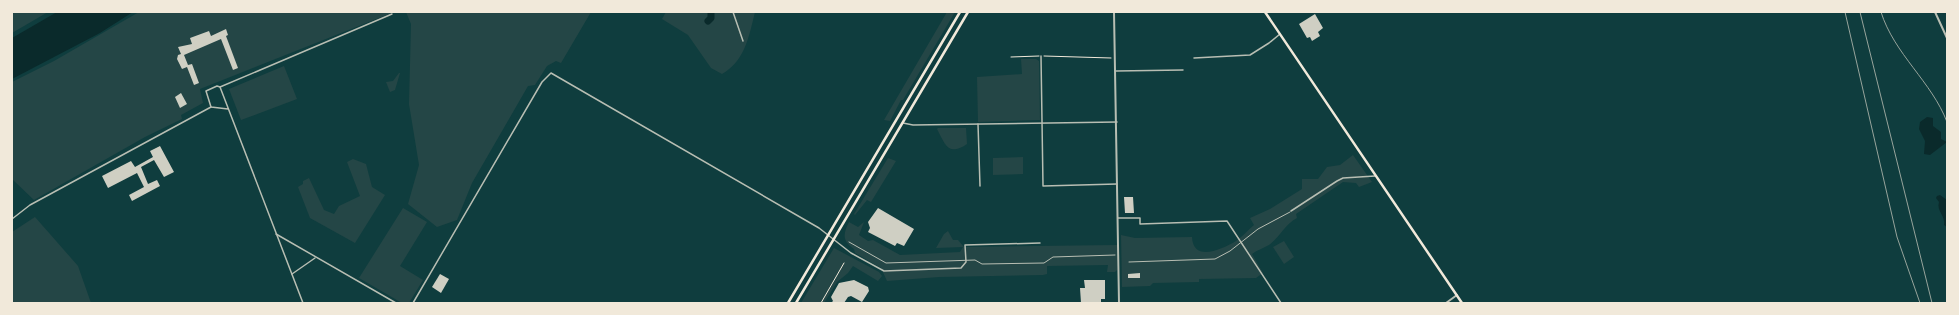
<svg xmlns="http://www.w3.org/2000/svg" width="1959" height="315" font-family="'PT Sans',sans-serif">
<rect width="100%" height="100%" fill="#0f3d3e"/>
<g fill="#244646">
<path d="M12,12H48L12,33Z"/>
<path d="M139,12H394L200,89L203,103L181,115L182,119L145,137L34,200L12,179V82L54,61Z"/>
<path d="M406,12H591L561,63L556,61L547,66L535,85L528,86L472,183L457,220L437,227L408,204L419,165L409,104L411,24Z"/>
<path d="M666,12H755C749,36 745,61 722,74L711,68L688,35L662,19Z"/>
<path d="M947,12H955L903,100H901L890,121L884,120Z"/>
<path d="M1021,59H1036L1039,61L1040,120L978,122L977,77L1022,74Z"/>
<path d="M284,66L297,99L241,120L229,89Z"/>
<path d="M399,73H400L395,90L390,92L386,82L393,81Z"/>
<path d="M938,128H966L967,144C948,157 945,144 937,129Z"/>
<path d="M1353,155L1372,182L1359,187L1356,183L1343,182L1296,214L1297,218C1285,224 1280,237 1269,245C1264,248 1257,250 1252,254L1263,273L1256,278L1199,279V282L1153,283L1150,286L1122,287L1121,235L1135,238L1192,237C1193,262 1221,250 1236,241C1243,236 1247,231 1254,225L1250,218L1270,209L1302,189V179H1318L1327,167L1340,165Z"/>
<path d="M1023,157V174L993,175V158Z"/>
<path d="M888,158L896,161L871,202L867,200L855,215L854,214Z"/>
<path d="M353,159L366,164L372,187L385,195L355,243L310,218L298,187L303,184V181L309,178L324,210L334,214L339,206L360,196L347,162Z"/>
<path d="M403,208L427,222L400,266L423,280L409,303H402L359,278Z"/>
<path d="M35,217L78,266L91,303H12V232Z"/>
<path d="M849,222L858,227L864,222L859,235L868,241L873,240L900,255L960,252L963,247L936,248L944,234L948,231L953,240H958L964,247L1117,245V270L1115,272H1107L1108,265L1047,266V274L1043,275L939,277L887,281L881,268L855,253L854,249C842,241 843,234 849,222Z"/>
<path d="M1284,241L1294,257L1284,264L1273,247Z"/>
<path d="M834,248L879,272L882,276L878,281L853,266L848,273L837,282L824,303H801Z"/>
</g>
<g fill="#0a2a2b">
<path d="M57,12H133L100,33L12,79V38Z"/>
<path d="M1927,117L1933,118V126L1941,132V139L1947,142L1930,155L1924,154L1925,141L1919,129L1920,122Z"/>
<path d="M1940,195L1947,200V227L1944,225C1946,216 1936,211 1939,202L1936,198L1937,196Z"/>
</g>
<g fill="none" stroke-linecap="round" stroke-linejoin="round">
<path stroke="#0a2a2b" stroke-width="7" d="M708,21L711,18V12"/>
</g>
<g fill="#cfcfc3">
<path d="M1315,14L1323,28L1318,32L1320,36L1312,41L1310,37L1307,38L1299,24Z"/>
<path d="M226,29L228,35L226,36L238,68L233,70L221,39L184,55L188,65L192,64L199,83L194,85L187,67L182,69L177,59L178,55L181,54L178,47L192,44L190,38L209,31L211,36Z"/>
<path d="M181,93L187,104L180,108L175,97Z"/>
<path d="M160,146L174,172L164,177L154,160L141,167L148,184L157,180L160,186L132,201L129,195L144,187L137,173L108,188L102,176L131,161L135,167L153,157L150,151Z"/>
<path d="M1124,197H1133L1134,213H1125Z"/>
<path d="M878,208L914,229L904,246L897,243L895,246L868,232L870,228L868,222Z"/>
<path d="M1140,273V278H1128V274Z"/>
<path d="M440,274L449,279L441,293L432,287Z"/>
<path d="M854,280L868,287L869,291L862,302L851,296L848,297L844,303H831L833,301L831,297L839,283Z"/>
<path d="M1084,280H1105V299H1101V303H1081L1080,288H1085Z"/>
</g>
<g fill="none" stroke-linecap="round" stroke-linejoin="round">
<g stroke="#f1e9da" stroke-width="1">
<path d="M1044,56L1111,58"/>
<path d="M1011,57L1039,56"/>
<path d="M821,303L844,263"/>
</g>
<g stroke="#b8beb3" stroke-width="1">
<path d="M849,242L886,263L975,260L982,264L1044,263L1053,257L1115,255"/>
<path d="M1129,262L1215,259L1230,251L1258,229L1290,212"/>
</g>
<g stroke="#b8beb3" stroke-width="1.5">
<path d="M733,12L743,41"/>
<path d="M1041,56L1043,186L1117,184"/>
<path d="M1194,58L1250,55L1269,43L1280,34"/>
<path d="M1116,71L1183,70"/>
<path d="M220,87L392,14"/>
<path d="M228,109L211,107L206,91L217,86L220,87L303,303"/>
<path d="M903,123L913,125L1117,122"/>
<path d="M978,124L980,186"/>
<path d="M1291,211L1337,181L1343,178L1375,176"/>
<path d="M1118,218H1140V224L1227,221L1281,303"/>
<path d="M12,219L30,205L211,107"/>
<path d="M276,234L396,303"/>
<path d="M292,274L315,258"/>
<path d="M413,303L542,82L551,73L819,228L851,253L884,271L961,268L966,262L965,245L1040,243"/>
</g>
<g stroke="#b8beb3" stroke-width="2">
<path d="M1114,12L1119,303"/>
<path d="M1935,12L1947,38"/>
<path d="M1446,303L1457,295"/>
</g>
<g stroke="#f1e9da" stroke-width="2.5">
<path d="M1265,12L1462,303"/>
<path d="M788,303L960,12"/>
<path d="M796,303L968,12"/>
</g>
<g stroke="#97a49c" stroke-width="1">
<path d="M1845,12L1897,237L1920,303"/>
<path d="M1860,12L1932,303"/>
<path d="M1881,12C1894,54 1932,82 1947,122"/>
</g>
</g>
<rect width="1959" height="315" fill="none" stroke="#f1e9da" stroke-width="26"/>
</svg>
